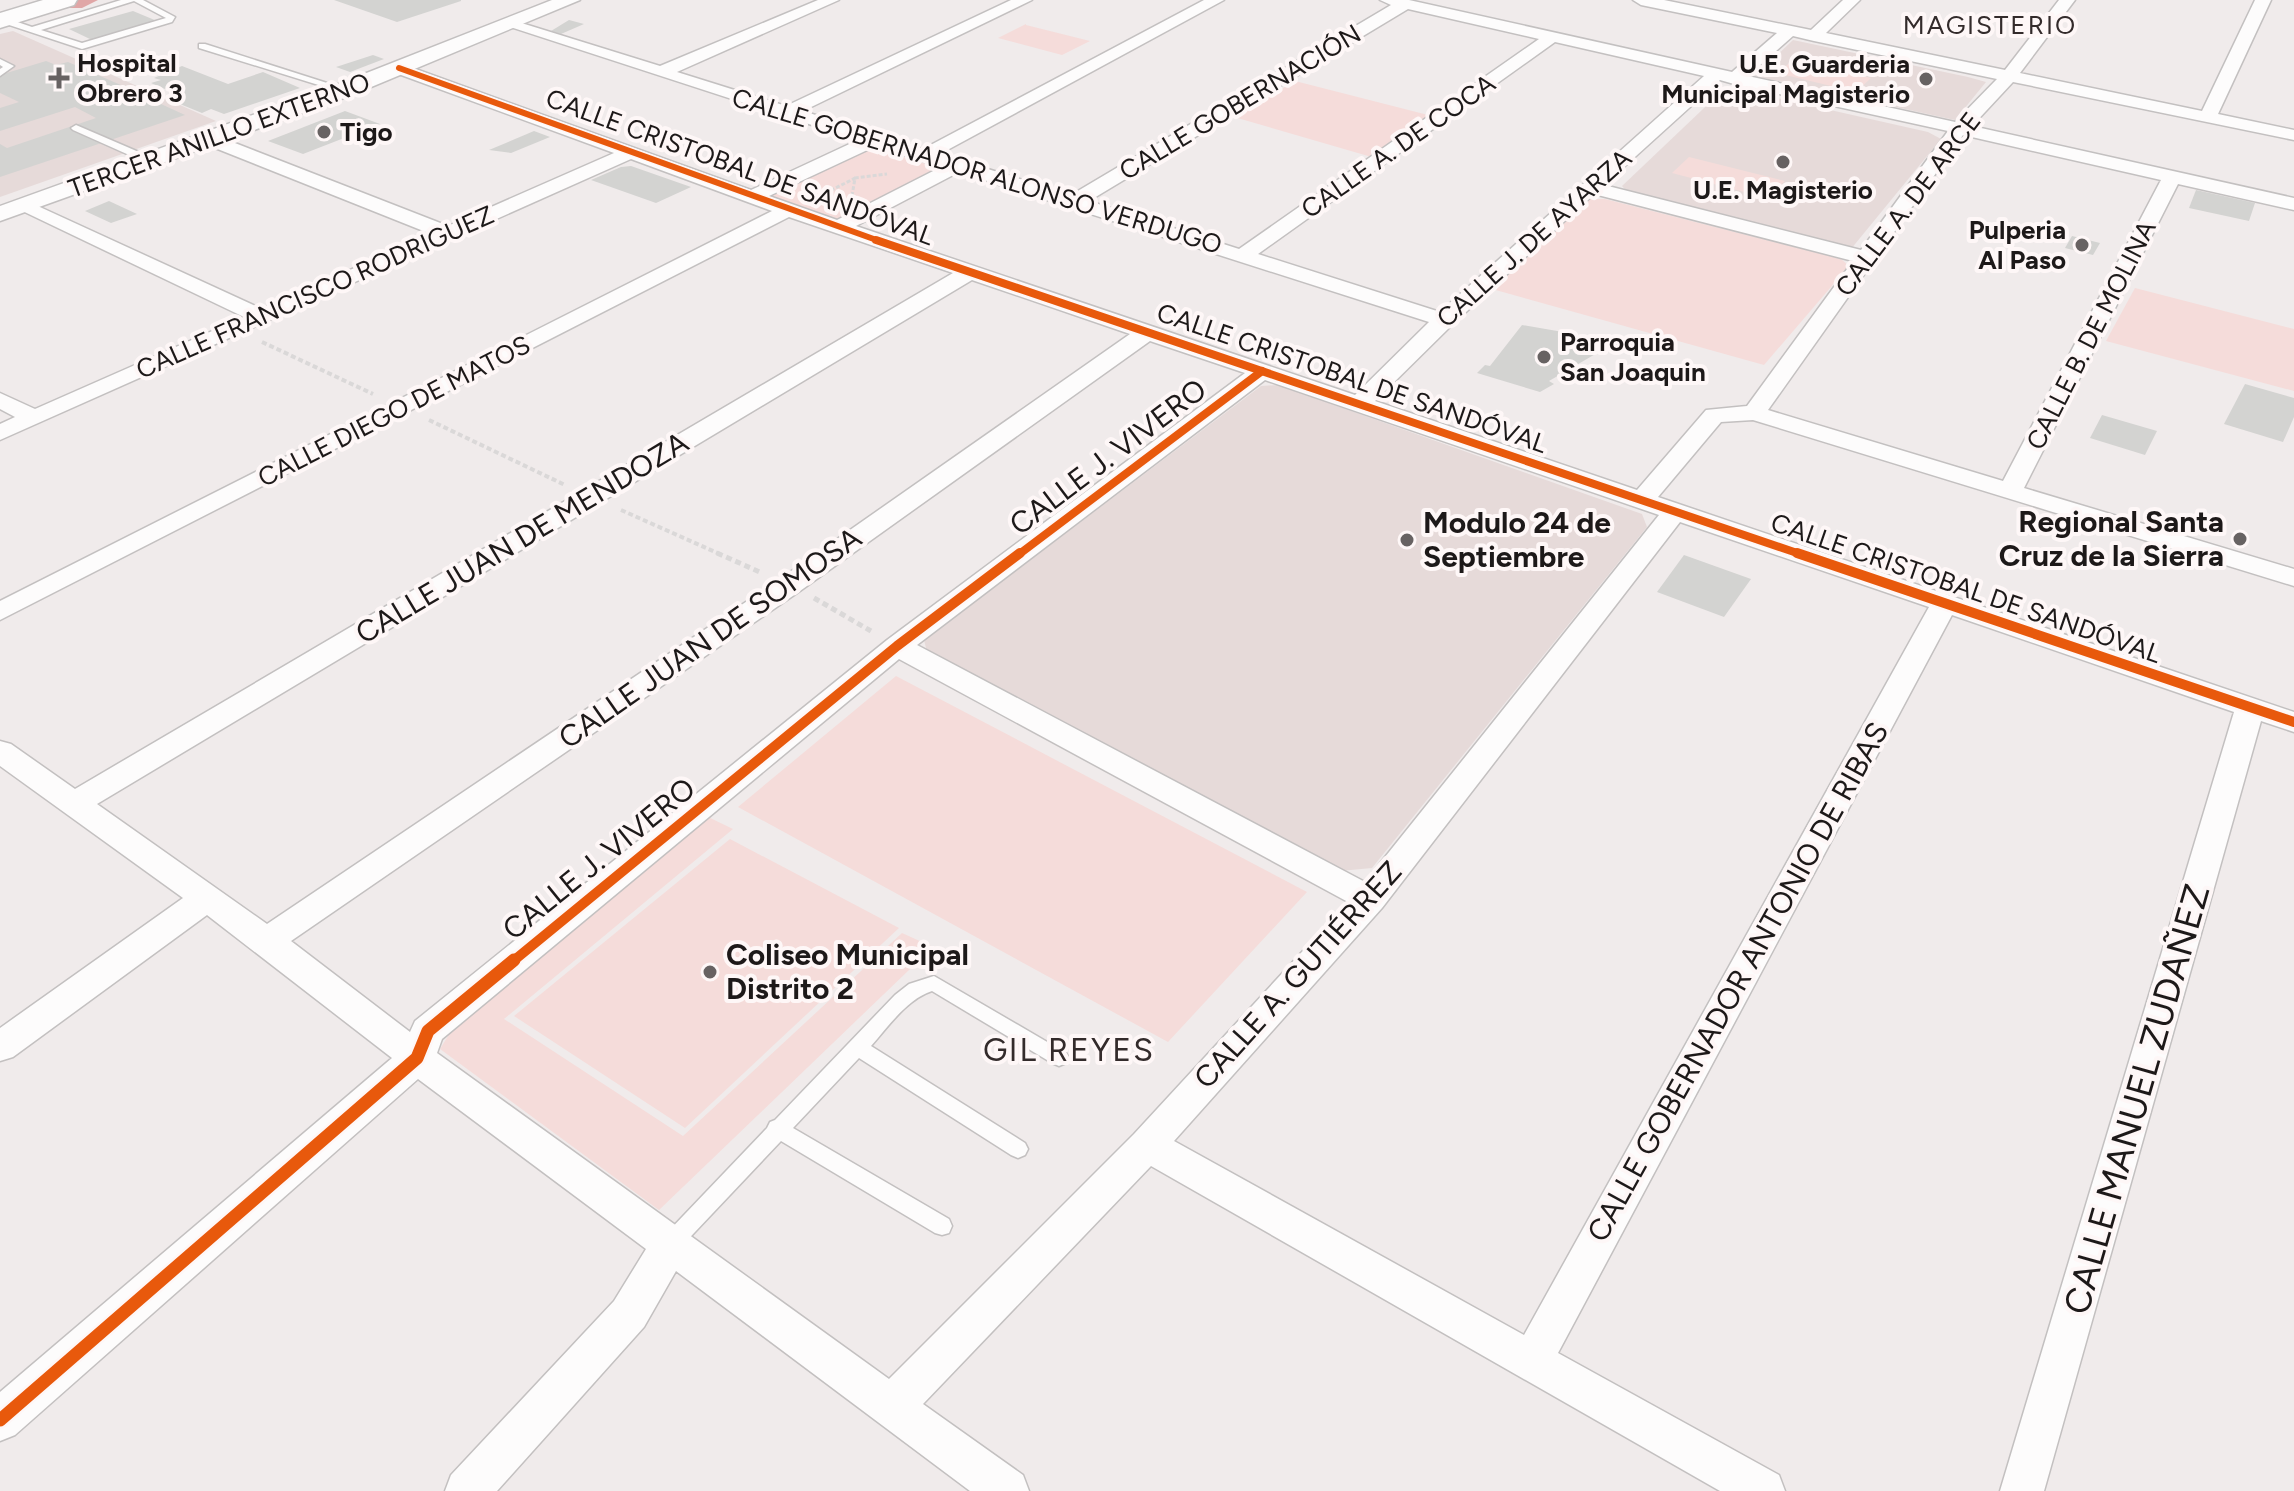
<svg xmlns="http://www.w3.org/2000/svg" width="2294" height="1491" font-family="Figtree,sans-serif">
<rect width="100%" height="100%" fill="#f0ebeb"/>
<g fill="#e6dad9">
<path d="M13,31L216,121L0,197V34Z"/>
<path d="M1793,40L1968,77L1986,82L1955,120L1755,76Z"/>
<path d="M1723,90H1741L1928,132L1941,139L1851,249L1629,194L1622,186Z"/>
<path d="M1278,385L1642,514L1647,527L1372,868L1340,871L928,656L924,640L1261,386Z"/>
</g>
<g fill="#f5dcda">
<path d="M1026,24V25L1090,41L1062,55L998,38Z"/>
<path d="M1793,60L1871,78L1856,92L1777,73Z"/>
<path d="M1295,81L1432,116L1375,158L1234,117Z"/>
<path d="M870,145L938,168L845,218L835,219L766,194Z"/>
<path d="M1689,157L1785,181L1767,198L1672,173Z"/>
<path d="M1590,199H1605L1841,259L1849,266L1764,365L1492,289Z"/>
<path d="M2135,288L2294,329V391L2106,341Z"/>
<path d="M896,676L1307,892L1168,1042L738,807Z"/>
<path d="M704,815L733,829L504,1019L683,1136L902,933L933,947L659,1210L440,1049L458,1020Z"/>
<path d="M730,839L899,928L685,1128L514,1016Z"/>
</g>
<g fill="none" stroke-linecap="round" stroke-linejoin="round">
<path fill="#e0a6a6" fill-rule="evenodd" d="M68,0H98L82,8H68Z"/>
</g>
<g fill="#d3d3d1">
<path d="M334,0H461V1L397,22Z"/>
<path d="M133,11L157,21L92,40L69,29Z"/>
<path d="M569,20L584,24L561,34L551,31Z"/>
<path d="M373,55L384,59L350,72L336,67Z"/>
<path d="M46,61L56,65L68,62L130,89L109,96L130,106L150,99L185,115L0,177V144L7,148L96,118L75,107L0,131V108L19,102L0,93V75Z"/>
<path d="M182,66L228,84L263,72L300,88L224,114L211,109L202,113L175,102L186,98L151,83L161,80L154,78Z"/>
<path d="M345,111L380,124L303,154L268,141Z"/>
<path d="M534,131L550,137L511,153L489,150Z"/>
<path d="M621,167L631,166L691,187L656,203L591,180Z"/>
<path d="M2196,190L2255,203L2249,221L2189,208Z"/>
<path d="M109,201L137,214L111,223L85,211Z"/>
<path d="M2072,236L2100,243L2093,255L2065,248Z"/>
<path d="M1522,325L1586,336L1583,340L1604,349L1549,381L1554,384L1540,392L1477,373L1485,365L1490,366Z"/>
<path d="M2245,384L2294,398V417L2283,442L2224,424Z"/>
<path d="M2102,415L2157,431L2145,455L2090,438Z"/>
<path d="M1684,555L1751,579L1724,617L1657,592Z"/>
</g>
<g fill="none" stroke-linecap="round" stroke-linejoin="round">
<g stroke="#c3c0c0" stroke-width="3">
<g id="service">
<path d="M121,0H143L175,17L172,22L82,49L0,22V18L3,17L32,27ZM134,1L166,18L82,43L41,30Z"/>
<path d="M199,44H205L349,90L341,92L199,48Z"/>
<path d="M0,59L14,66L0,76V69L3,67L0,65Z"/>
<path d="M76,125L155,159L156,161L147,163L73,130L71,128Z"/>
<path d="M934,976L1066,1053L1069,1058L1066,1063L1059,1066L1052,1063L932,991C907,999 888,1027 871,1046L1025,1143L1028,1149L1025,1155L1018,1158L1011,1155L859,1058L793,1128L949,1219L952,1226L949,1233L942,1235L935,1233L781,1141L677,1251L670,1253L663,1251L659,1244L663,1237L767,1128L770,1122L775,1120L895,995L909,984Z"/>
</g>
</g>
<g stroke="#c3c0c0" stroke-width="3">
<path id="minor" d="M818,0H839L677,72L786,106L1011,0H1032L803,111L923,149L1204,0H1224L940,154L1071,195L1391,5L1380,0H1409L1732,72L1777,33L1641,5L1633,0H1664L1811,30L1843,0H1860L1826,33L2005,70L2059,0H2075L2020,73L2202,111L2255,0H2271L2218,114L2294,130V140L2013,82L1972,126L2294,198V210L2178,184L2024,488L2294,569V586L1753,420L1721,422L1658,497L2294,712V732L2261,721L2044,1491H2000L2234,712L1952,615L1558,1353L1779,1475L1785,1491H1720L1151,1166L923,1404L1023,1475L1029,1491H970L676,1271L644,1327L497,1491H445L451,1475L614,1301L646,1249L418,1079L15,1435L0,1441V1392L392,1058L207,915L13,1057L0,1061V1028L183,898L0,766V741L11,744L75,789L953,273L789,217L0,620V601L772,211L631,159L0,440V424L15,417L0,409V393L35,409L244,317L12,206L22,200L29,202L262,309L431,234L205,144V136H217L448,226L614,153L393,72V64L399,63L751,190L858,140L501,24L515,21L660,66ZM1408,9L1539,39L1239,249L1089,201ZM1793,36L1814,41L1997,79L1955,122L1748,76ZM1555,42L1704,76L1440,312L1258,254ZM1720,80L1734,84L1948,131L1861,250L1604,185ZM1963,135L2161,180L2003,481L1768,410ZM876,146L941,167L837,220L769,196ZM959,172L1429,322L1355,395L856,226ZM1594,194L1853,261L1747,406L1706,410L1637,490L1375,401L1452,325ZM972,280L1130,334L780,579L267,924L97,804ZM1150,341L1245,373L887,640L415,1021L410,1032L291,941L800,591ZM1265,380L1659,515L1365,882L917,645ZM1680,522L1929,607L1524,1335L1174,1141L1382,908ZM899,659L1348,902L1134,1134L889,1379L437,1053L442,1039Z"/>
</g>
<g stroke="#c3c0c0" stroke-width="3">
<path id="tertiary" d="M552,0H580L352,95L0,221V206L336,85Z"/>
</g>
<g stroke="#c3c0c0" stroke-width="3">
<path id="secondary" d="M43,0H77L74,5L0,28V13Z"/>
</g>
<g stroke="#dad8d8" stroke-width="3" stroke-dasharray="4 2" stroke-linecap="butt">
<path d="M820,196L857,177"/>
<path d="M852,196L855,178L887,174"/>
</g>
<g stroke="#dad8d8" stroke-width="4" stroke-dasharray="5 3" stroke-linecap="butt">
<path d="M262,342L373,394"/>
<path d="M429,420L565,485"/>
<path d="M621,510L722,555"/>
</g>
<g stroke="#dad8d8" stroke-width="5" stroke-dasharray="6 4" stroke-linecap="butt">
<path d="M717,553L762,573"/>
<path d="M814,598L871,631"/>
</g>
<use href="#service" fill="#fdfcfc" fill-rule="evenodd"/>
<use href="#minor" fill="#fdfcfc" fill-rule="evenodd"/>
<use href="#tertiary" fill="#fdfcfc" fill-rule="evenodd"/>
<use href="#secondary" fill="#fdfcfc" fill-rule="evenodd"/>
<g stroke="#fef7f7" stroke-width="9">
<path id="cycleway-far3" d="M399,68L882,242"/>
</g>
<g stroke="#fef7f7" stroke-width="12">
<g id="cycleway-far2">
<path d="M876,240L1803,555"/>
<path d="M1018,555L1262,371"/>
</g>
</g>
<g stroke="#fef7f7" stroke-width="15">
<g id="cycleway-far1">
<path d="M1797,553L2294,722"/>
<path d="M512,962L897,646L1020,553"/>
</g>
</g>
<g stroke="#fef7f7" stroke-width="18">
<path id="cycleway" d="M0,1420L417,1058L428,1031L514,960"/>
</g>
<use href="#cycleway-far3" stroke="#e8590c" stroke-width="6"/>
<use href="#cycleway-far2" stroke="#e8590c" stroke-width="8"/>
<use href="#cycleway-far1" stroke="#e8590c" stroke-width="10"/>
<use href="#cycleway" stroke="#e8590c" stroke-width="13"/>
</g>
<g fill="#676262" stroke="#fef7f7" stroke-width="3">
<path d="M55 66h8v8h8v8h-8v8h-8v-8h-8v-8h8z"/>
<circle cx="1926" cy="79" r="8"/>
<circle cx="324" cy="132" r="8"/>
<circle cx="1783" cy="162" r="8"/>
<circle cx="2082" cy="245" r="8"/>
<circle cx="1544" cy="357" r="8"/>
<circle cx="2240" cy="539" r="8"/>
<circle cx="1407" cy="540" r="8"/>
<circle cx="710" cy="972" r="8"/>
</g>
<g text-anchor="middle" stroke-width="8" stroke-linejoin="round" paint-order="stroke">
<g font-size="26" letter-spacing="2" fill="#332b2b" stroke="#fef7f7">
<text x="1990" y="34">MAGISTERIO</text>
</g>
<g font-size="26" font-weight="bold" fill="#1d1919" stroke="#fef7f7" text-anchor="start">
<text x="77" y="72">Hospital<tspan x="77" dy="30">Obrero 3</tspan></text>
<text x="1910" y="73" text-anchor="end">U.E. Guarderia<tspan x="1910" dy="30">Municipal Magisterio</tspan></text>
<text x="340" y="141">Tigo</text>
<text x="1783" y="199" text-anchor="middle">U.E. Magisterio</text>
<text x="2066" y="239" text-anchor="end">Pulperia<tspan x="2066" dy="30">Al Paso</tspan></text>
<text x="1560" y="351">Parroquia<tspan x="1560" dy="30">San Joaquin</tspan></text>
</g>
<g font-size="26" fill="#1d1919" stroke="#fef7f7">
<text transform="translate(1240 102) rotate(-31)" y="9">CALLE GOBERNACIÓN</text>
<text transform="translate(219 135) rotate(-20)" y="9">TERCER ANILLO EXTERNO</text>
<text transform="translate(1398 146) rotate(-35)" y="9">CALLE A. DE COCA</text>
<text transform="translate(740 167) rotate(20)" y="9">CALLE CRISTOBAL DE SANDÓVAL</text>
<text transform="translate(977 171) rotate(17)" y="9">CALLE GOBERNADOR ALONSO VERDUGO</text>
<text transform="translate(1908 204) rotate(-53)" y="9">CALLE A. DE ARCE</text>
<text transform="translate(1534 238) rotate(-42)" y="9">CALLE J. DE AYARZA</text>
<text transform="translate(315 292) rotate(-24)" y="9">CALLE FRANCISCO RODRIGUEZ</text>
<text transform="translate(2091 335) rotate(-63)" y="9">CALLE B. DE MOLINA</text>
<text transform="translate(1352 378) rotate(19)" y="9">CALLE CRISTOBAL DE SANDÓVAL</text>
<text transform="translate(394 411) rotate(-27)" y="9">CALLE DIEGO DE MATOS</text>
<text transform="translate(1966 588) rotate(19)" y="9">CALLE CRISTOBAL DE SANDÓVAL</text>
</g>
<g font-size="30" fill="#1d1919" stroke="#fef7f7">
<text transform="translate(1108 457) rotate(-37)" y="10">CALLE J. VIVERO</text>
<text transform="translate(522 538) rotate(-31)" y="10">CALLE JUAN DE MENDOZA</text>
<text transform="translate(710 638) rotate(-35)" y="10">CALLE JUAN DE SOMOSA</text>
<text transform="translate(599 859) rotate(-39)" y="10">CALLE J. VIVERO</text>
<text transform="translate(1298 975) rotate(-48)" y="10">CALLE A. GUTIÉRREZ</text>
<text transform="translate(1738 982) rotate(-61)" y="10">CALLE GOBERNADOR ANTONIO DE RIBAS</text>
</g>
<g font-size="30" font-weight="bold" fill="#1d1919" stroke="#fef7f7" text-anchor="start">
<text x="2224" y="532" text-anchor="end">Regional Santa<tspan x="2224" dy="34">Cruz de la Sierra</tspan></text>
<text x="1423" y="533">Modulo 24 de<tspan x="1423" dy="34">Septiembre</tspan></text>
<text x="726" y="965">Coliseo Municipal<tspan x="726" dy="34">Distrito 2</tspan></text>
</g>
<g font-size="32" letter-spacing="2" fill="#332b2b" stroke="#fef7f7">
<text x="1069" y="1061">GIL REYES</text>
</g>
<g font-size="36" fill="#1d1919" stroke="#fef7f7">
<text transform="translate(2136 1099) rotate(-74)" y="13">CALLE MANUEL ZUDAÑEZ</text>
</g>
</g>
</svg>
